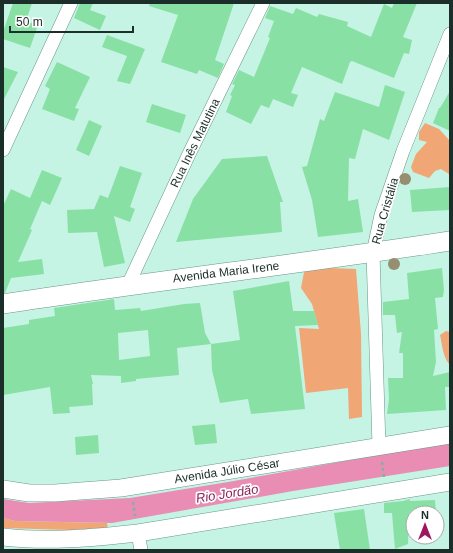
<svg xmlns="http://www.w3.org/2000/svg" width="453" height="553" font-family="Arial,sans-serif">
<rect width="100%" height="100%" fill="#c5f4e4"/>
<g fill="#f1a676">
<path d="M425,123L439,129L450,141V174H449L441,169L435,171L429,178L413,172L411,167L416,154L427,142L419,140V132Z"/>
<path d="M305,267L356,269L361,334L362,417L349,419L348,388L306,393L299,328L319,329L312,304L301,288Z"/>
<path d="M446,331L450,332V365C443,358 442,344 440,335Z"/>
<path d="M3,518L15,521L107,523L108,528L71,530L3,528Z"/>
</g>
<path fill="#e98db4" d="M450,442V466L293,491L112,523L15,521L3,518V499L29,503L130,498L228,482Z"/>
<g fill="#88e0a4" fill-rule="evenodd">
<path d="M13,3H32L26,21L38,25L30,48L3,39V32Z"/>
<path d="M80,3H93L90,10L106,16L100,30L74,18Z"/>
<path d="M150,3H234L215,60L224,64L218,78L199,70L197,74L161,62L178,15L149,6Z"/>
<path d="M394,3H417L403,37L412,40L409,54L404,53L394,78L352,61L350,62L342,84L302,67L291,93L298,95L293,107L273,99L269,108L261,105L251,124L226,112L232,96L230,95L235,85L232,84L239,70L254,77L270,38L268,37L274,21L265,18L270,6L293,14L296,8L317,17L319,14L348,22L347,26L371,37L384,4L392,8Z"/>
<path d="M107,35L145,49L130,84L117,81L127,56L102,47Z"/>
<path d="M57,62L90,77L75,108L79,109L74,121L42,109L50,89L45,86Z"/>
<path d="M3,67L18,72L3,101Z"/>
<path d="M385,85L405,92L389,140L363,129L355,159L349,158L348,201L358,199L363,232L318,237L312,200L302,167L307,166L320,119L324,121L335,92L379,107Z"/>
<path d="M450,91V131L433,123L439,108H440Z"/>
<path d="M152,104L186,115L180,133L146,122Z"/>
<path d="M89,120L102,126L89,156L76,150Z"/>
<path d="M267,156L283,202H280L282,232L176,242L193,199L222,159Z"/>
<path d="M120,166L142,173L130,207L135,209L130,222L114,216L125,263L104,267L97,232L68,233L67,210L94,209L100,195L108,198Z"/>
<path d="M42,170L62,178L50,205L42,201L30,229L32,230L18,262L42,259L44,274L11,278L5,293H3V206L11,189L30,198Z"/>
<path d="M450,187V210L412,212L410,190Z"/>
<path d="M442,268L444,290L443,297L435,298L438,329L434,330L436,362L433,376L450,372V387H445L446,410L387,414L389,399L388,378H403V353H399L402,332L397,333L395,315H383V302L409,299L407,273Z"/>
<path d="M289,281L293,311H314L318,325L295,326L305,409L251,414L248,399L220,403L212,370L211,344L240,340L233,291Z"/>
<path d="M114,299L115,310L140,308L141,311L184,304L200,303L205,333L211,344L177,348L179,375L136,379V381L121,383V376L91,375L93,384H92L93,405L69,407L70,413L53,414L50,387L3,395V328L29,324V320L55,316L54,308ZM148,330L150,356L119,360L118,333Z"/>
<path d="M215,424L217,443L195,445L192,426Z"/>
<path d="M98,435L99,453L76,455L75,437Z"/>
<path d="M410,499V501L435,500L436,513H409L408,544L395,549L392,513H384V503L403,501Z"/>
<path d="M364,509L370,550H340L334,513Z"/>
</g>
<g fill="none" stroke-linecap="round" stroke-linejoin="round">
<g stroke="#6a9688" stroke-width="14">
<g id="minor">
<path d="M3,150L71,3"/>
<path d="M128,285L189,154L263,3"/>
<path d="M379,446L373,253L381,215L403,151L450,34"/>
<path d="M138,533L141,550"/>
</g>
</g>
<g stroke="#6a9688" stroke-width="18">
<g id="tertiary">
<path d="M3,489L29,493H55L121,488L450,435"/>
<path d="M3,537C48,542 93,538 138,533L450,482"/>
</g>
</g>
<g stroke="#6a9688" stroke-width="20">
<path id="secondary" d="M3,304C152,281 301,264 450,241"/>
</g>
<g stroke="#88ada1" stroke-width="2.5" stroke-dasharray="3 3" stroke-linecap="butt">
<path d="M382,462L384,477"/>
<path d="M133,502L135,516"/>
</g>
<use href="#minor" stroke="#fff" stroke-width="13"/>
<use href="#tertiary" stroke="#fff" stroke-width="17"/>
<use href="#secondary" stroke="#fff" stroke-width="19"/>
</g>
<g fill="#968e71">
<circle cx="405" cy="179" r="6"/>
<circle cx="394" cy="264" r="6"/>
</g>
<g text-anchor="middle" stroke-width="3.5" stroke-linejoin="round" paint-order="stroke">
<g font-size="12" fill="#1c2e29" stroke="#fff">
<text transform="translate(195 143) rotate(-64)" y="4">Rua Inês Matutina</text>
<text transform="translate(385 211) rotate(-74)" y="4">Rua Cristália</text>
<text transform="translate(226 272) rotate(-7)" y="4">Avenida Maria Irene</text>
<text transform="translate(227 471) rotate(-9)" y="4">Avenida Júlio César</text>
</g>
<g font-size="13" font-style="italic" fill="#8b2158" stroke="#fff">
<text transform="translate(227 493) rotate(-9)" y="5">Rio Jordão</text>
</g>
</g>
<rect width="453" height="553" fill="none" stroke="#1c2e29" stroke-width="8"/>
<g transform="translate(425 525)"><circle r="19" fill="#ffffff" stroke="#a4aba9"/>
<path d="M0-3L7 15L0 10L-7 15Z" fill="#9e1562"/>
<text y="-6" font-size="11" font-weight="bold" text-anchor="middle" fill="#1c2e29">N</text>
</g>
<path d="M10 26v6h123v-6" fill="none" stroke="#1c2e29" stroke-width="2"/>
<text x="16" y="26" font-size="12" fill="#1c2e29" stroke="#ffffff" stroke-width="3" paint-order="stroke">50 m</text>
</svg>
